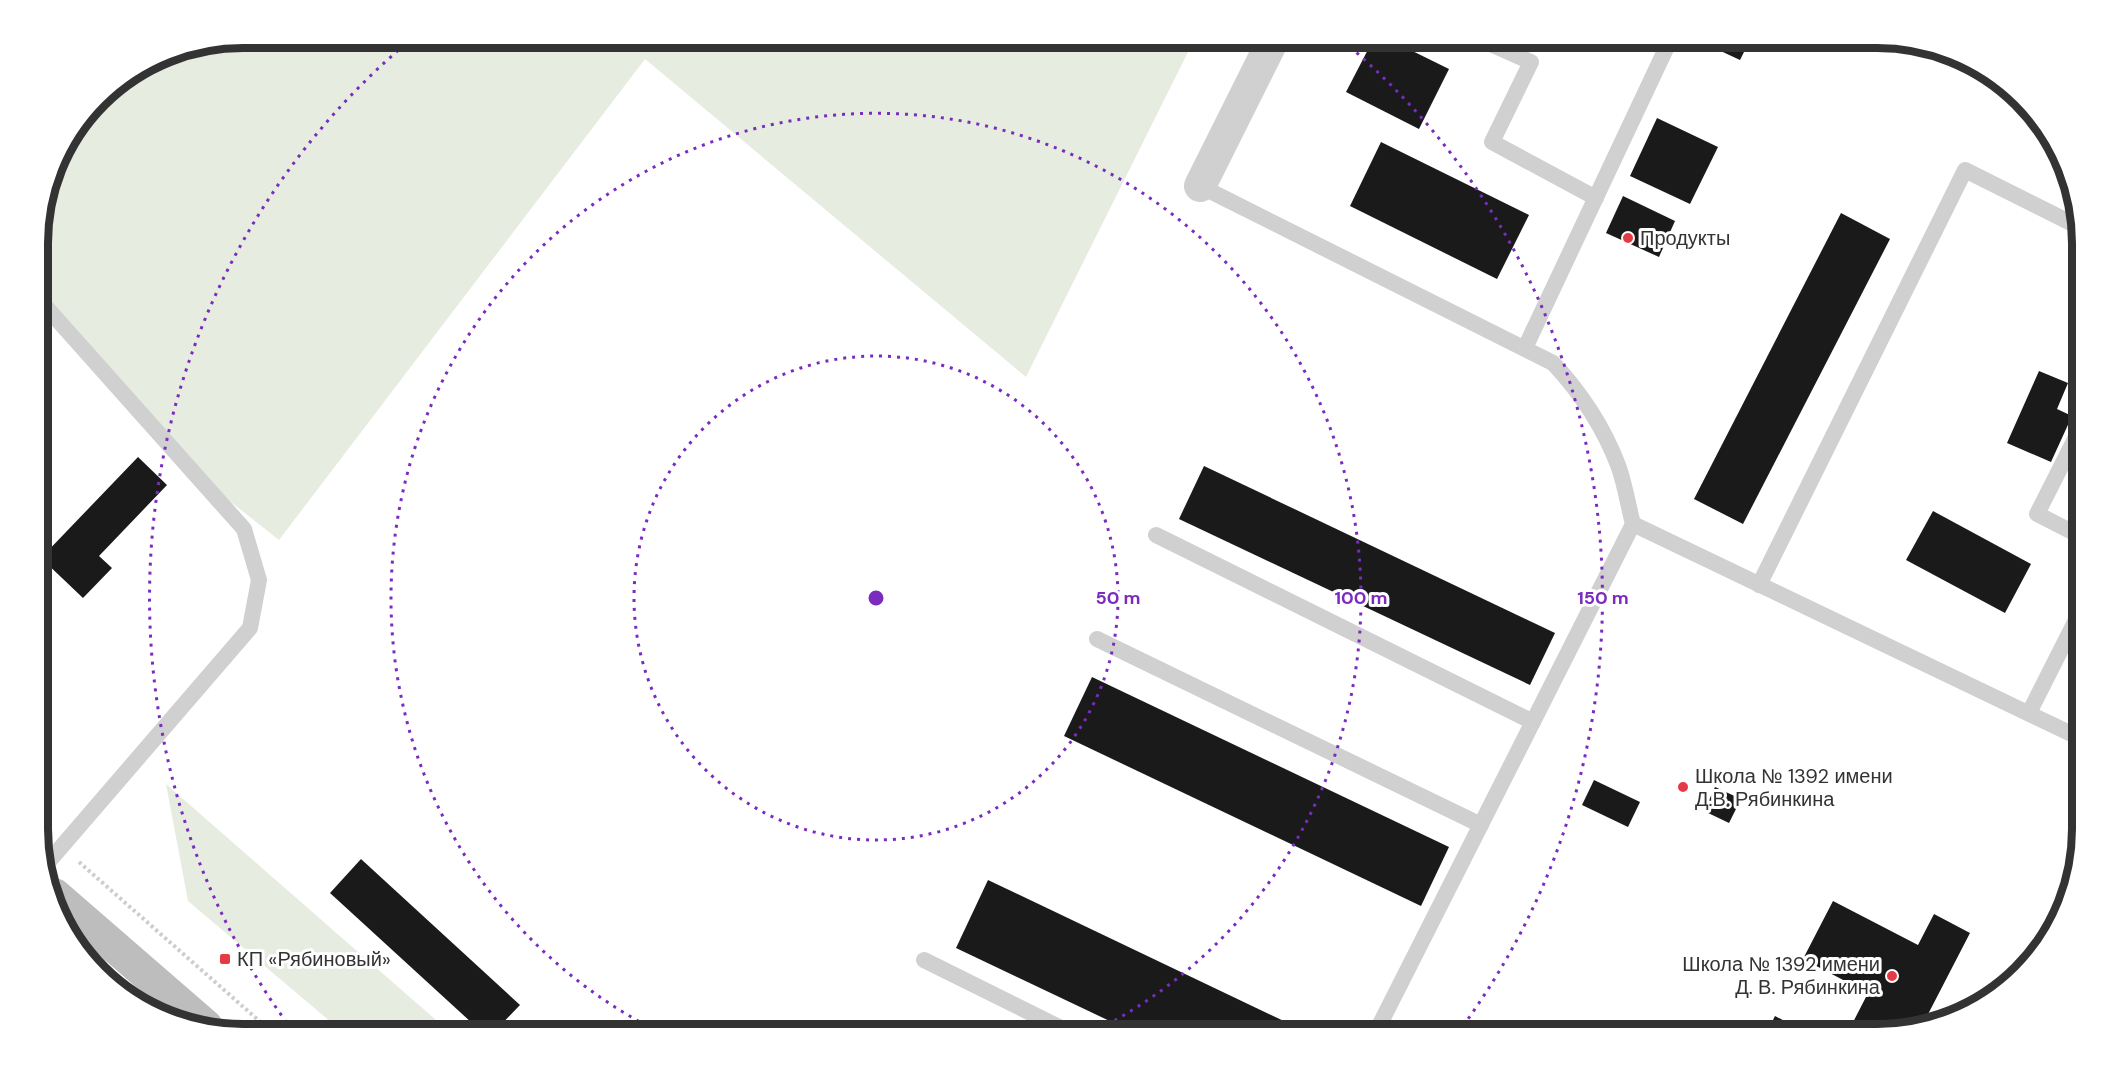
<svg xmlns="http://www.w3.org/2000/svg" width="2120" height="1072" font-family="'DM Sans',sans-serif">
<rect width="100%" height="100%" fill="#fff"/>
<g fill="#e6ecdf">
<path d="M243,38H1195L1026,377L645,59L279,540L217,491L38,303V229L59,152L107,89L165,53Z"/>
<path d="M166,784L452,1034H345L188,901Z"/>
</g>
<g fill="#1a1a1a">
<path d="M1374,38H1386L1449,69L1419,129L1346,92Z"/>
<path d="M1698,38H1751L1740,60L1697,40Z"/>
<path d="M1657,118L1718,147L1690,204L1630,176Z"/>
<path d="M1381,142L1529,215L1497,279L1350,206Z"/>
<path d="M1623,196L1675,221L1659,257L1606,233Z"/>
<path d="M1841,213L1890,239L1743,524L1694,499Z"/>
<path d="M2039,371L2068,383L2057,409L2072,416L2051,462L2007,443Z"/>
<path d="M138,457L167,485L99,556L112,568L83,598L41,558Z"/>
<path d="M1204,466L1555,633L1530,685L1179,519Z"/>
<path d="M1933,511L2031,564L2005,613L1906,560Z"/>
<path d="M1092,677L1449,847L1421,906L1064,736Z"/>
<path d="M1594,780L1640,802L1628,827L1582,805Z"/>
<path d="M1715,787L1741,799L1729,823L1704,811Z"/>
<path d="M361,859L520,1005L492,1034H484L330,893Z"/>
<path d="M988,880L1311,1034H1137L956,948Z"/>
<path d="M1833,901L1918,945L1934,914L1970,933L1924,1022L1890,1034H1847L1868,993L1803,959Z"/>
<path d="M1775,1016L1809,1034H1766Z"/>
</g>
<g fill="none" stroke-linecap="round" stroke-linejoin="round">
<path stroke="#cdcdcd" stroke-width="4" stroke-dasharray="3 3" stroke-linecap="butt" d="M79,862L274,1034"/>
<g stroke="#d0d0d0" stroke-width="16">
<path d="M1477,38L1531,62L1492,142L1596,198"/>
<path d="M1200,186L1553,363C1581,393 1603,426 1618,465C1625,484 1628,505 1633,524L2082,739"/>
<path d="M38,298L244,529L259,580L250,628L44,867"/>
<path d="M1525,348L1671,38"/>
<path d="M2081,427L2037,514L2082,537"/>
<path d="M1156,535L1533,722"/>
<path d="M1759,585L1965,170L2081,228"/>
<path d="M1097,639L1481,825"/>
<path d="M2029,713L2082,608"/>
<path d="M924,960L1073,1034"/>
<path d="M1375,1034L1633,524"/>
</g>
<path stroke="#d0d0d0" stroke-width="32" d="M1200,186L1274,38"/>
<path stroke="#bdbdbd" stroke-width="33" d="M55,895L206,1026"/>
</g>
<g fill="none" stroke="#7b2cbf" stroke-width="3" stroke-dasharray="3 6">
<circle cx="876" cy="598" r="242"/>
<path d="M663 1034A485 485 0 1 1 1089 1034"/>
<path d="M292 1030A727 727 0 0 1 409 41M1343 41A727 727 0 0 1 1460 1030"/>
</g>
<g fill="#e63946" stroke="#fff" stroke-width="2">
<circle cx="1628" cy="238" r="6"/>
<circle cx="1683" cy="787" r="6"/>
<rect x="219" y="953" width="12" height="12" rx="3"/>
<circle cx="1892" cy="976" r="6"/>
</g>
<g text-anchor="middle" stroke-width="6" stroke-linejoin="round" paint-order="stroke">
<g font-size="20" fill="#333" stroke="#fff" text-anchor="start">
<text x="1640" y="245">Продукты</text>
<text x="1695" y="783">Школа № 1392 имени<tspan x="1695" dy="23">Д.В. Рябинкина</tspan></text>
<text x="237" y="966">КП «Рябиновый»</text>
<text x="1880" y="971" text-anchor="end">Школа № 1392 имени<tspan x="1880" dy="23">Д. В. Рябинкина</tspan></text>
</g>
</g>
<path d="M0 0H2120V1072H0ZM243 48H1877A195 195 0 0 1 2072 243V829A195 195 0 0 1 1877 1024H243A195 195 0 0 1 48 829V243A195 195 0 0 1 243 48Z" fill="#fff" fill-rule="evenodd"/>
<path fill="none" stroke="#333" stroke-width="8" d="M243 48H1877A195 195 0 0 1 2072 243V829A195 195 0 0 1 1877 1024H243A195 195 0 0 1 48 829V243A195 195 0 0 1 243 48Z"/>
<circle cx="876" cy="598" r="9" fill="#7b2cbf" stroke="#fff" stroke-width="3"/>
<g font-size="18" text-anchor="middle" font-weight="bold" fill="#7b2cbf" stroke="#fff" stroke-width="6" stroke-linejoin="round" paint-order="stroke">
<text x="1118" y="604">50 m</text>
<text x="1361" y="604">100 m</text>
<text x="1603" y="604">150 m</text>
</g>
</svg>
